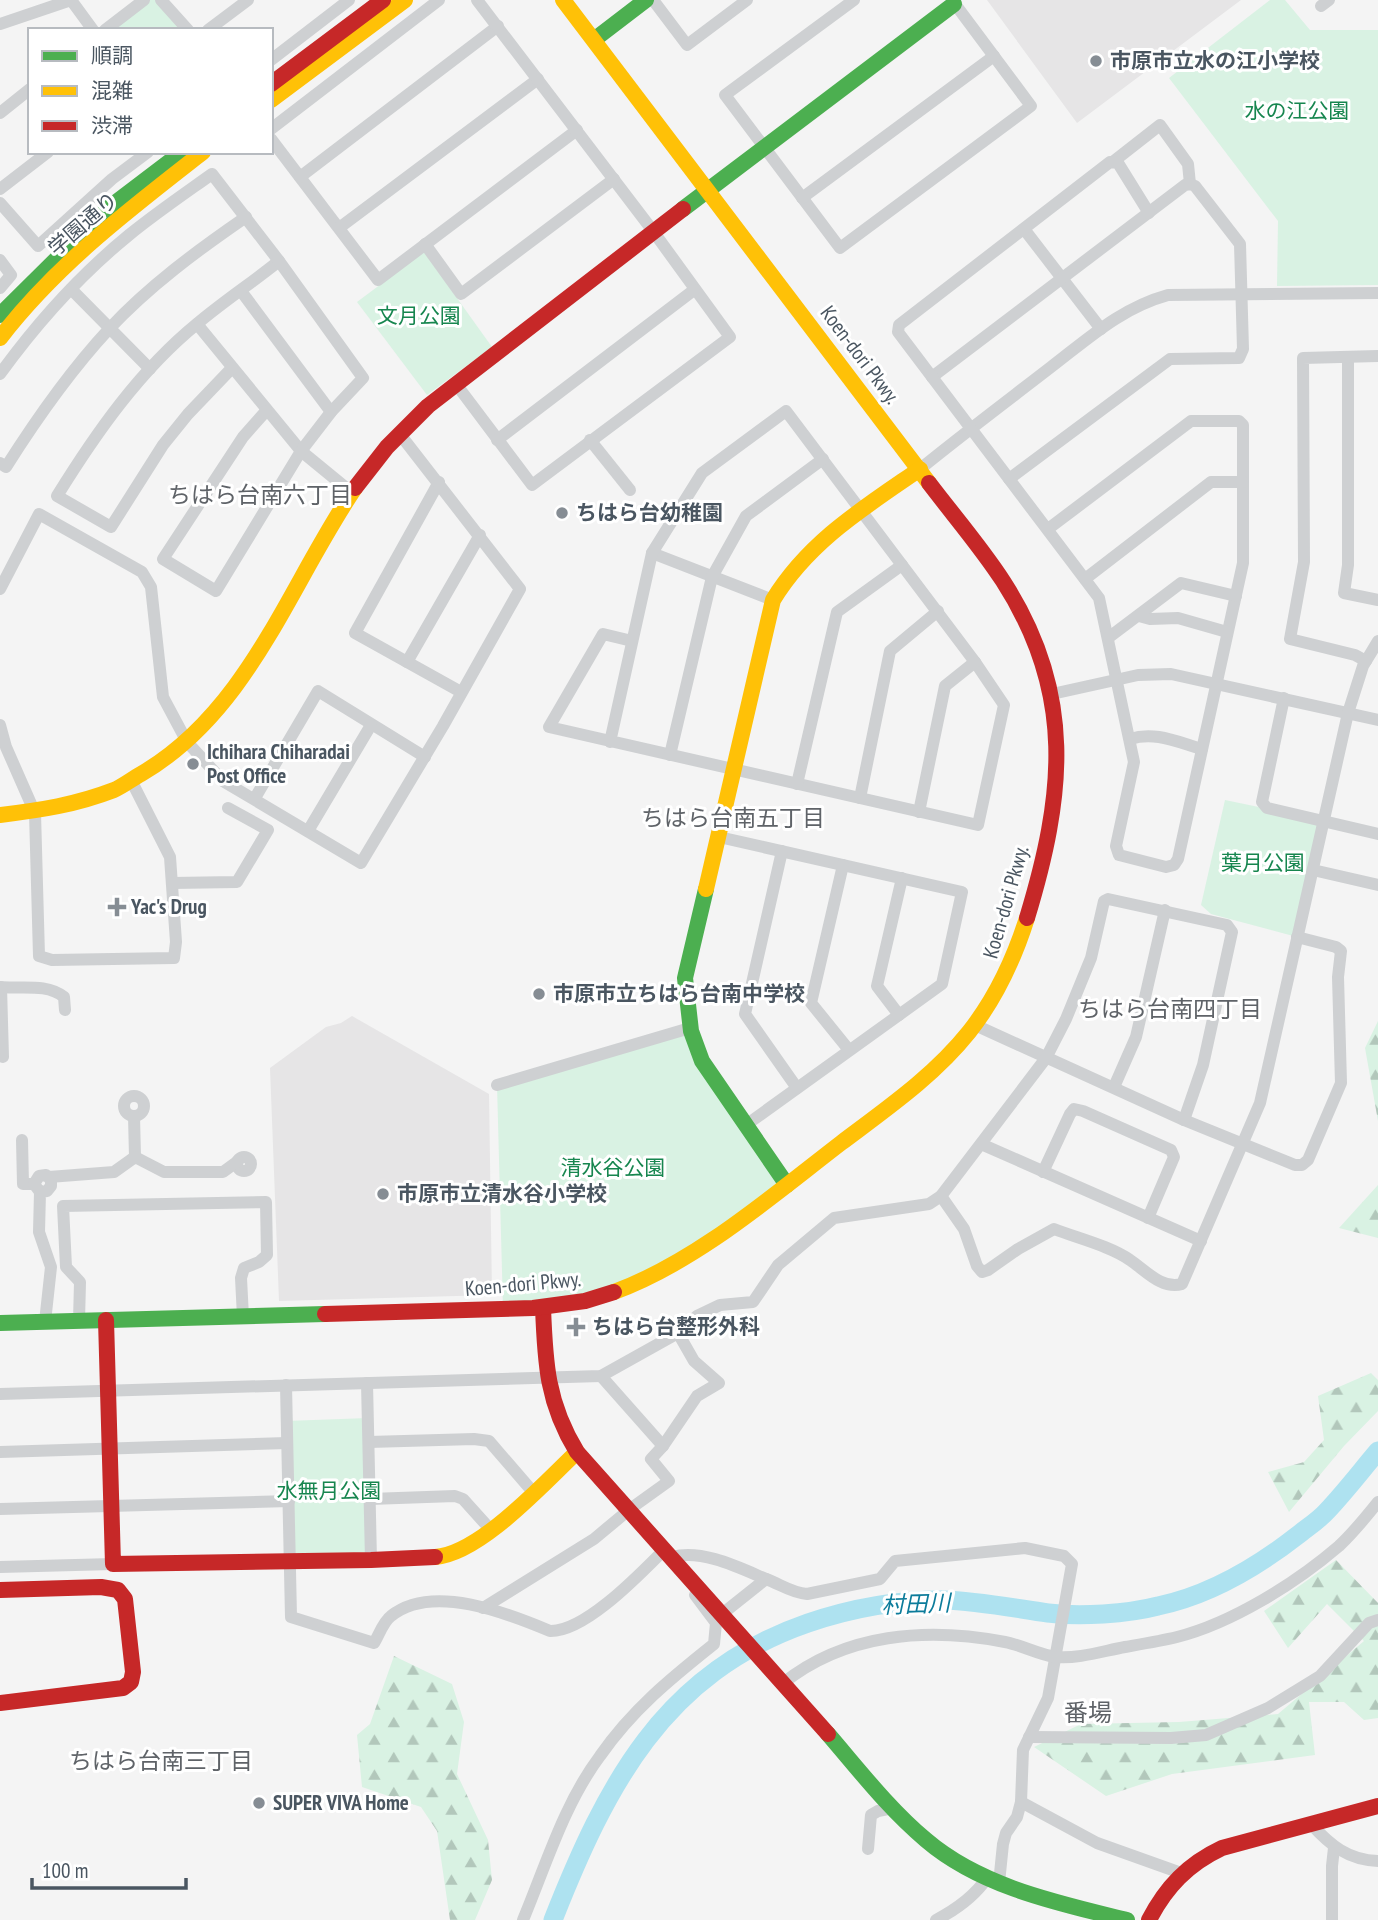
<svg xmlns="http://www.w3.org/2000/svg" width="1378" height="1920" font-family="'PT Sans Narrow','Noto Sans JP',sans-serif">
<defs>
<pattern id="forest-firs" width="22" height="20" patternUnits="userSpaceOnUse" patternTransform="scale(1.75)"><rect width="22" height="20" fill="#d9f2e3"/><path d="M5 1l3.5 6h-7zM16 11l3.5 6h-7z" fill="#b2c7bb"/></pattern>
</defs>
<rect width="100%" height="100%" fill="#f4f4f4"/>
<g fill="#e6e5e6">
<path d="M987,0H1241L1077,123Z"/>
<path d="M352,1016L489,1094L492,1295L279,1301L270,1068L326,1027L341,1023Z"/>
</g>
<g fill="url(#forest-firs)">
<path d="M1378,1021V1121L1365,1048Z"/>
<path d="M1378,1185V1238L1339,1228Z"/>
<path d="M1371,1373L1378,1380V1411L1344,1446L1289,1512L1268,1472L1304,1462L1324,1440L1318,1396Z"/>
<path d="M1336,1560L1378,1603V1718L1364,1720L1344,1702H1309L1315,1755L1172,1774L1106,1796L1034,1747L1081,1724L1179,1722L1278,1714L1364,1641L1327,1604L1288,1648L1264,1611Z"/>
<path d="M394,1656L452,1684L464,1722L457,1774L488,1840L492,1880L475,1920H450L437,1831L421,1807L362,1787L357,1735L370,1724Z"/>
</g>
<g fill="#d9f2e3">
<path d="M149,0H158L184,30H110Z"/>
<path d="M1270,0H1285L1310,30H1378V285L1277,286L1278,221L1169,78Z"/>
<path d="M424,252L492,347L427,395L357,302Z"/>
<path d="M1225,800L1325,821L1297,937L1211,914L1201,905Z"/>
<path d="M690,1028L787,1185L631,1286L503,1309L497,1085Z"/>
<path d="M368,1418L371,1560L291,1561L286,1421Z"/>
</g>
<g fill="none" stroke-linecap="round" stroke-linejoin="round">
<path stroke="#aee2f0" stroke-width="19" d="M553,1920C606,1786 663,1673 808,1623C852,1608 896,1600 943,1600C978,1601 1013,1608 1048,1613C1080,1617 1127,1614 1158,1606C1211,1595 1257,1567 1298,1535C1308,1527 1319,1520 1327,1511C1345,1492 1361,1471 1378,1451"/>
<g stroke="#ced0d2" stroke-width="12">
<path d="M71,0L93,30"/>
<path d="M161,0L188,30"/>
<path d="M653,0L687,45L747,0"/>
<path d="M854,0L725,95L840,248L1031,106L952,0"/>
<path d="M1321,6L1329,0"/>
<path d="M0,24L71,0"/>
<path d="M105,30L144,0"/>
<path d="M208,30L248,0"/>
<path d="M271,60L349,0"/>
<path d="M0,113L30,89"/>
<path d="M271,129L439,0"/>
<path d="M271,139L378,280L577,130"/>
<path d="M1114,161L1160,125L1188,164L1190,184"/>
<path d="M300,177L498,26"/>
<path d="M0,189L48,152"/>
<path d="M802,198L994,56"/>
<path d="M0,203L38,246L112,179L148,152"/>
<path d="M339,228L538,79"/>
<path d="M1024,229L1101,329"/>
<path d="M425,244L461,294L614,179"/>
<path d="M0,260L11,275L0,288"/>
<path d="M71,289L150,369"/>
<path d="M241,291L331,412"/>
<path d="M197,324L301,451L351,492"/>
<path d="M1348,357V565L1344,593L1378,600"/>
<path d="M232,368L188,414L163,445L111,527L57,496C96,433 140,370 198,323C224,301 253,282 279,261"/>
<path d="M0,374C37,323 80,275 129,235C156,213 184,194 212,174L279,261L363,378L331,412L301,451L216,591L163,559L243,437L266,411"/>
<path d="M932,377L1185,185L1190,184L1195,186L1240,244L1243,349L1239,358L1170,359L1009,479"/>
<path d="M456,384L532,485L730,337L653,231L477,0"/>
<path d="M497,440L694,290"/>
<path d="M590,440L630,490"/>
<path d="M0,463L6,467C37,418 70,371 109,329C149,286 198,250 246,217"/>
<path d="M920,469C963,434 1007,401 1051,367C1089,338 1121,308 1168,295L1378,293"/>
<path d="M439,482L355,633L461,692"/>
<path d="M1048,529L1191,421H1239L1243,425V563L1178,859L1174,865L1166,867L1119,855L1116,846L1134,762L1099,598L898,332L899,325L1110,162L1118,163L1149,213"/>
<path d="M652,553L773,600"/>
<path d="M1085,579L1211,482H1243"/>
<path d="M0,589L39,514L142,572L151,587L163,697L187,742L223,781L361,863L443,726L520,589L399,433"/>
<path d="M1139,616L1150,619L1178,618L1227,632"/>
<path d="M1108,638L1181,583L1236,596"/>
<path d="M1366,661L1355,655L1290,639L1304,562L1303,358L1378,356"/>
<path d="M407,662L480,535"/>
<path d="M1052,694L1138,675L1171,674L1378,720"/>
<path d="M1284,698L1262,802L1267,808L1378,834"/>
<path d="M0,725L6,747L35,813L39,956L52,960L174,958L176,942L170,857L132,782"/>
<path d="M1130,739C1155,731 1177,742 1202,749"/>
<path d="M610,742L652,553L702,473L786,411L975,662L1004,705L978,825L549,727L603,634L632,641"/>
<path d="M670,755L712,577L746,516L823,459"/>
<path d="M797,784L837,612L902,565"/>
<path d="M255,798L318,691L425,757"/>
<path d="M860,798L890,651L938,611"/>
<path d="M919,812L945,686L975,662"/>
<path d="M308,831L371,725"/>
<path d="M719,837L962,892L942,984L746,1125"/>
<path d="M782,851L745,1014L797,1088"/>
<path d="M843,865L811,1003L849,1050"/>
<path d="M1313,870L1378,885"/>
<path d="M172,883L237,882L268,830L228,808"/>
<path d="M0,987C21,989 47,983 64,997L65,1010"/>
<path d="M1,987L3,1057"/>
<path d="M899,1015L877,986L902,878"/>
<path d="M975,1025L1184,1120L1295,1165H1302L1308,1160L1341,1083L1338,977L1341,951L1336,947L1297,937"/>
<path d="M497,1085L690,1028"/>
<path d="M1114,1087L1136,1037L1165,910"/>
<circle cx="134" cy="1106" r="10"/>
<path d="M134,1116L135,1157"/>
<path d="M22,1140L23,1184H34"/>
<path d="M981,1144L1201,1241"/>
<circle cx="244" cy="1164" r="7"/>
<path d="M1043,1172L1070,1114L1074,1109L1083,1111L1171,1150L1174,1157L1148,1218"/>
<path d="M49,1177L114,1172L135,1157L164,1172H223L238,1161"/>
<path d="M40,1192L47,1191L51,1186V1180L46,1175L39,1176L34,1184L40,1192L39,1232L51,1267L45,1322"/>
<path d="M941,1196L964,1229L977,1266L982,1272L988,1270L1018,1249L1054,1229C1077,1238 1110,1246 1130,1260C1145,1270 1162,1290 1182,1284L1260,1103L1348,713L1363,666L1378,641"/>
<path d="M79,1321L80,1282L66,1267L63,1206L266,1202L267,1255L259,1262L244,1268L241,1278L243,1317"/>
<path d="M601,1376L663,1446"/>
<path d="M367,1383L371,1560"/>
<path d="M286,1385L291,1617L374,1643C379,1635 383,1622 391,1616C432,1583 507,1613 550,1631C585,1632 640,1574 664,1550"/>
<path d="M0,1394L601,1376L678,1333L697,1316L720,1305L753,1302L778,1265L834,1218L929,1204L941,1196L1046,1058L1066,1019L1091,958L1104,901L1108,899L1227,925L1232,932L1203,1065L1184,1120"/>
<path d="M369,1442L474,1439L489,1441L533,1492"/>
<path d="M0,1452L287,1443"/>
<path d="M370,1499L455,1496L463,1499L490,1529"/>
<path d="M0,1509L289,1501"/>
<path d="M672,1557C702,1549 738,1567 766,1579C780,1584 792,1593 807,1594L880,1579L895,1561L1025,1548L1064,1556L1072,1564L1048,1698L1023,1750L1021,1802L1017,1817L1006,1833L1003,1844L999,1883"/>
<path d="M0,1567L113,1564"/>
<path d="M483,1608L594,1539L630,1509L669,1481L651,1459L663,1446L697,1396L719,1383L694,1361L678,1333"/>
<path d="M722,1614L766,1579"/>
<path d="M782,1684C845,1633 927,1627 1005,1642C1022,1645 1039,1655 1056,1657C1078,1659 1103,1651 1125,1647C1142,1644 1160,1641 1177,1637C1232,1623 1296,1583 1339,1546C1353,1533 1366,1517 1378,1502"/>
<path d="M1029,1737L1171,1738L1206,1735L1268,1708L1320,1676L1369,1623L1378,1620"/>
<path d="M1021,1802L1097,1843L1181,1873"/>
<path d="M1311,1824C1330,1845 1348,1860 1378,1861"/>
<path d="M868,1849L871,1815L878,1811L893,1808"/>
<path d="M523,1920C546,1865 564,1804 600,1756C632,1710 670,1679 714,1644L716,1623L695,1595"/>
<path d="M936,1920C957,1909 974,1897 987,1878"/>
<path d="M1332,1920V1866L1334,1848"/>
</g>
<g stroke="#4caf50" stroke-width="16">
<path d="M595,39L646,0"/>
<path d="M683,209L954,4"/>
<path d="M0,315L107,209L182,152"/>
<path d="M706,889L685,978L691,1031L702,1061L787,1185"/>
<path d="M0,1323L325,1314"/>
<path d="M828,1734C859,1770 889,1809 926,1840C981,1887 1058,1903 1127,1920"/>
</g>
<g stroke="#ffc107" stroke-width="16">
<path d="M563,0L929,483"/>
<path d="M271,100L405,0"/>
<path d="M0,338C57,264 130,209 203,152"/>
<path d="M0,815C41,810 75,805 114,790C123,786 132,779 141,774C249,711 289,585 355,488"/>
<path d="M706,889L773,600C809,541 865,507 920,469"/>
<path d="M614,1292C696,1262 772,1196 841,1143C886,1109 934,1076 969,1032C996,998 1014,959 1027,918"/>
<path d="M435,1557C480,1554 544,1483 577,1452"/>
</g>
<g stroke="#c62828" stroke-width="16">
<path d="M271,84L383,0"/>
<path d="M929,483C954,516 981,547 1003,581C1076,694 1064,796 1027,918"/>
<path d="M355,488L387,447L428,406L683,209"/>
<path d="M543,1307C545,1363 547,1403 577,1452L828,1734"/>
<path d="M325,1314L533,1308L585,1301L614,1292"/>
<path d="M106,1320L113,1564L371,1560L435,1557"/>
<path d="M0,1590L101,1587L118,1590L125,1599L133,1672L131,1682L123,1688L0,1703"/>
<path d="M1149,1920C1166,1887 1188,1864 1222,1848L1378,1806"/>
</g>
</g>
<g fill="#868d94" stroke="#fff" stroke-width="2.5">
<circle cx="1096" cy="61" r="7"/>
<circle cx="562" cy="513" r="7"/>
<circle cx="193" cy="764" r="7"/>
<path d="M113.5 896.5h7v7h7v7h-7v7h-7v-7h-7v-7h7z"/>
<circle cx="539" cy="994" r="7"/>
<circle cx="383" cy="1194" r="7"/>
<path d="M572.5 1316.5h7v7h7v7h-7v7h-7v-7h-7v-7h7z"/>
<circle cx="259" cy="1803" r="7"/>
</g>
<g text-anchor="middle" stroke-width="6" stroke-linejoin="round" paint-order="stroke">
<g font-size="21" font-weight="bold" fill="#4a5661" stroke="#fff" text-anchor="start">
<text x="1110" y="68">市原市立水の江小学校</text>
<text x="576" y="520">ちはら台幼稚園</text>
<text x="207" y="759">Ichihara Chiharadai<tspan x="207" dy="24">Post Office</tspan></text>
<text x="131" y="914">Yac's Drug</text>
<text x="553" y="1001">市原市立ちはら台南中学校</text>
<text x="397" y="1201">市原市立清水谷小学校</text>
<text x="592" y="1334">ちはら台整形外科</text>
<text x="273" y="1810">SUPER VIVA Home</text>
</g>
<g font-size="21" fill="#17864f" stroke="#fff">
<text x="1297" y="118">水の江公園</text>
<text x="419" y="323">文月公園</text>
<text x="1263" y="870">葉月公園</text>
<text x="613" y="1175">清水谷公園</text>
<text x="329" y="1498">水無月公園</text>
</g>
<g font-size="21" fill="#4a5661" stroke="#fff">
<text transform="translate(83 224) rotate(-41)" y="7">学園通り</text>
<text transform="translate(860 355) rotate(53)" y="7">Koen-dori Pkwy.</text>
<text transform="translate(1006 902) rotate(-74)" y="7">Koen-dori Pkwy.</text>
<text transform="translate(523 1284) rotate(-5)" y="7">Koen-dori Pkwy.</text>
</g>
<g font-size="23" fill="#5f6368" stroke="#fff">
<text x="260" y="503">ちはら台南六丁目</text>
<text x="733" y="826">ちはら台南五丁目</text>
<text x="1170" y="1017">ちはら台南四丁目</text>
<text x="161" y="1769">ちはら台南三丁目</text>
</g>
<g font-size="23" font-style="italic" fill="#0c7c9b" stroke="#fff">
<text transform="translate(916 1604) rotate(-2)" y="8">村田川</text>
</g>
<g font-size="24" fill="#5f6368" stroke="#fff">
<text x="1088" y="1721">番場</text>
</g>
</g>
<rect x="28" y="28" width="245" height="126" fill="#ffffff" stroke="#b7bbc0" stroke-width="2"/>
<rect x="42" y="51" width="35" height="10" fill="#4caf50" stroke="#b7bbc0" stroke-width="2"/>
<text x="91" y="63" font-size="21" fill="#4a5661">順調</text>
<rect x="42" y="86" width="35" height="10" fill="#ffc107" stroke="#b7bbc0" stroke-width="2"/>
<text x="91" y="98" font-size="21" fill="#4a5661">混雑</text>
<rect x="42" y="121" width="35" height="10" fill="#c62828" stroke="#b7bbc0" stroke-width="2"/>
<text x="91" y="133" font-size="21" fill="#4a5661">渋滞</text>
<path d="M32 1878v10h154v-10" fill="none" stroke="#4a5661" stroke-width="3.5"/>
<text x="42" y="1878" font-size="21" fill="#4a5661" stroke="#ffffff" stroke-width="5" paint-order="stroke">100 m</text>
</svg>
